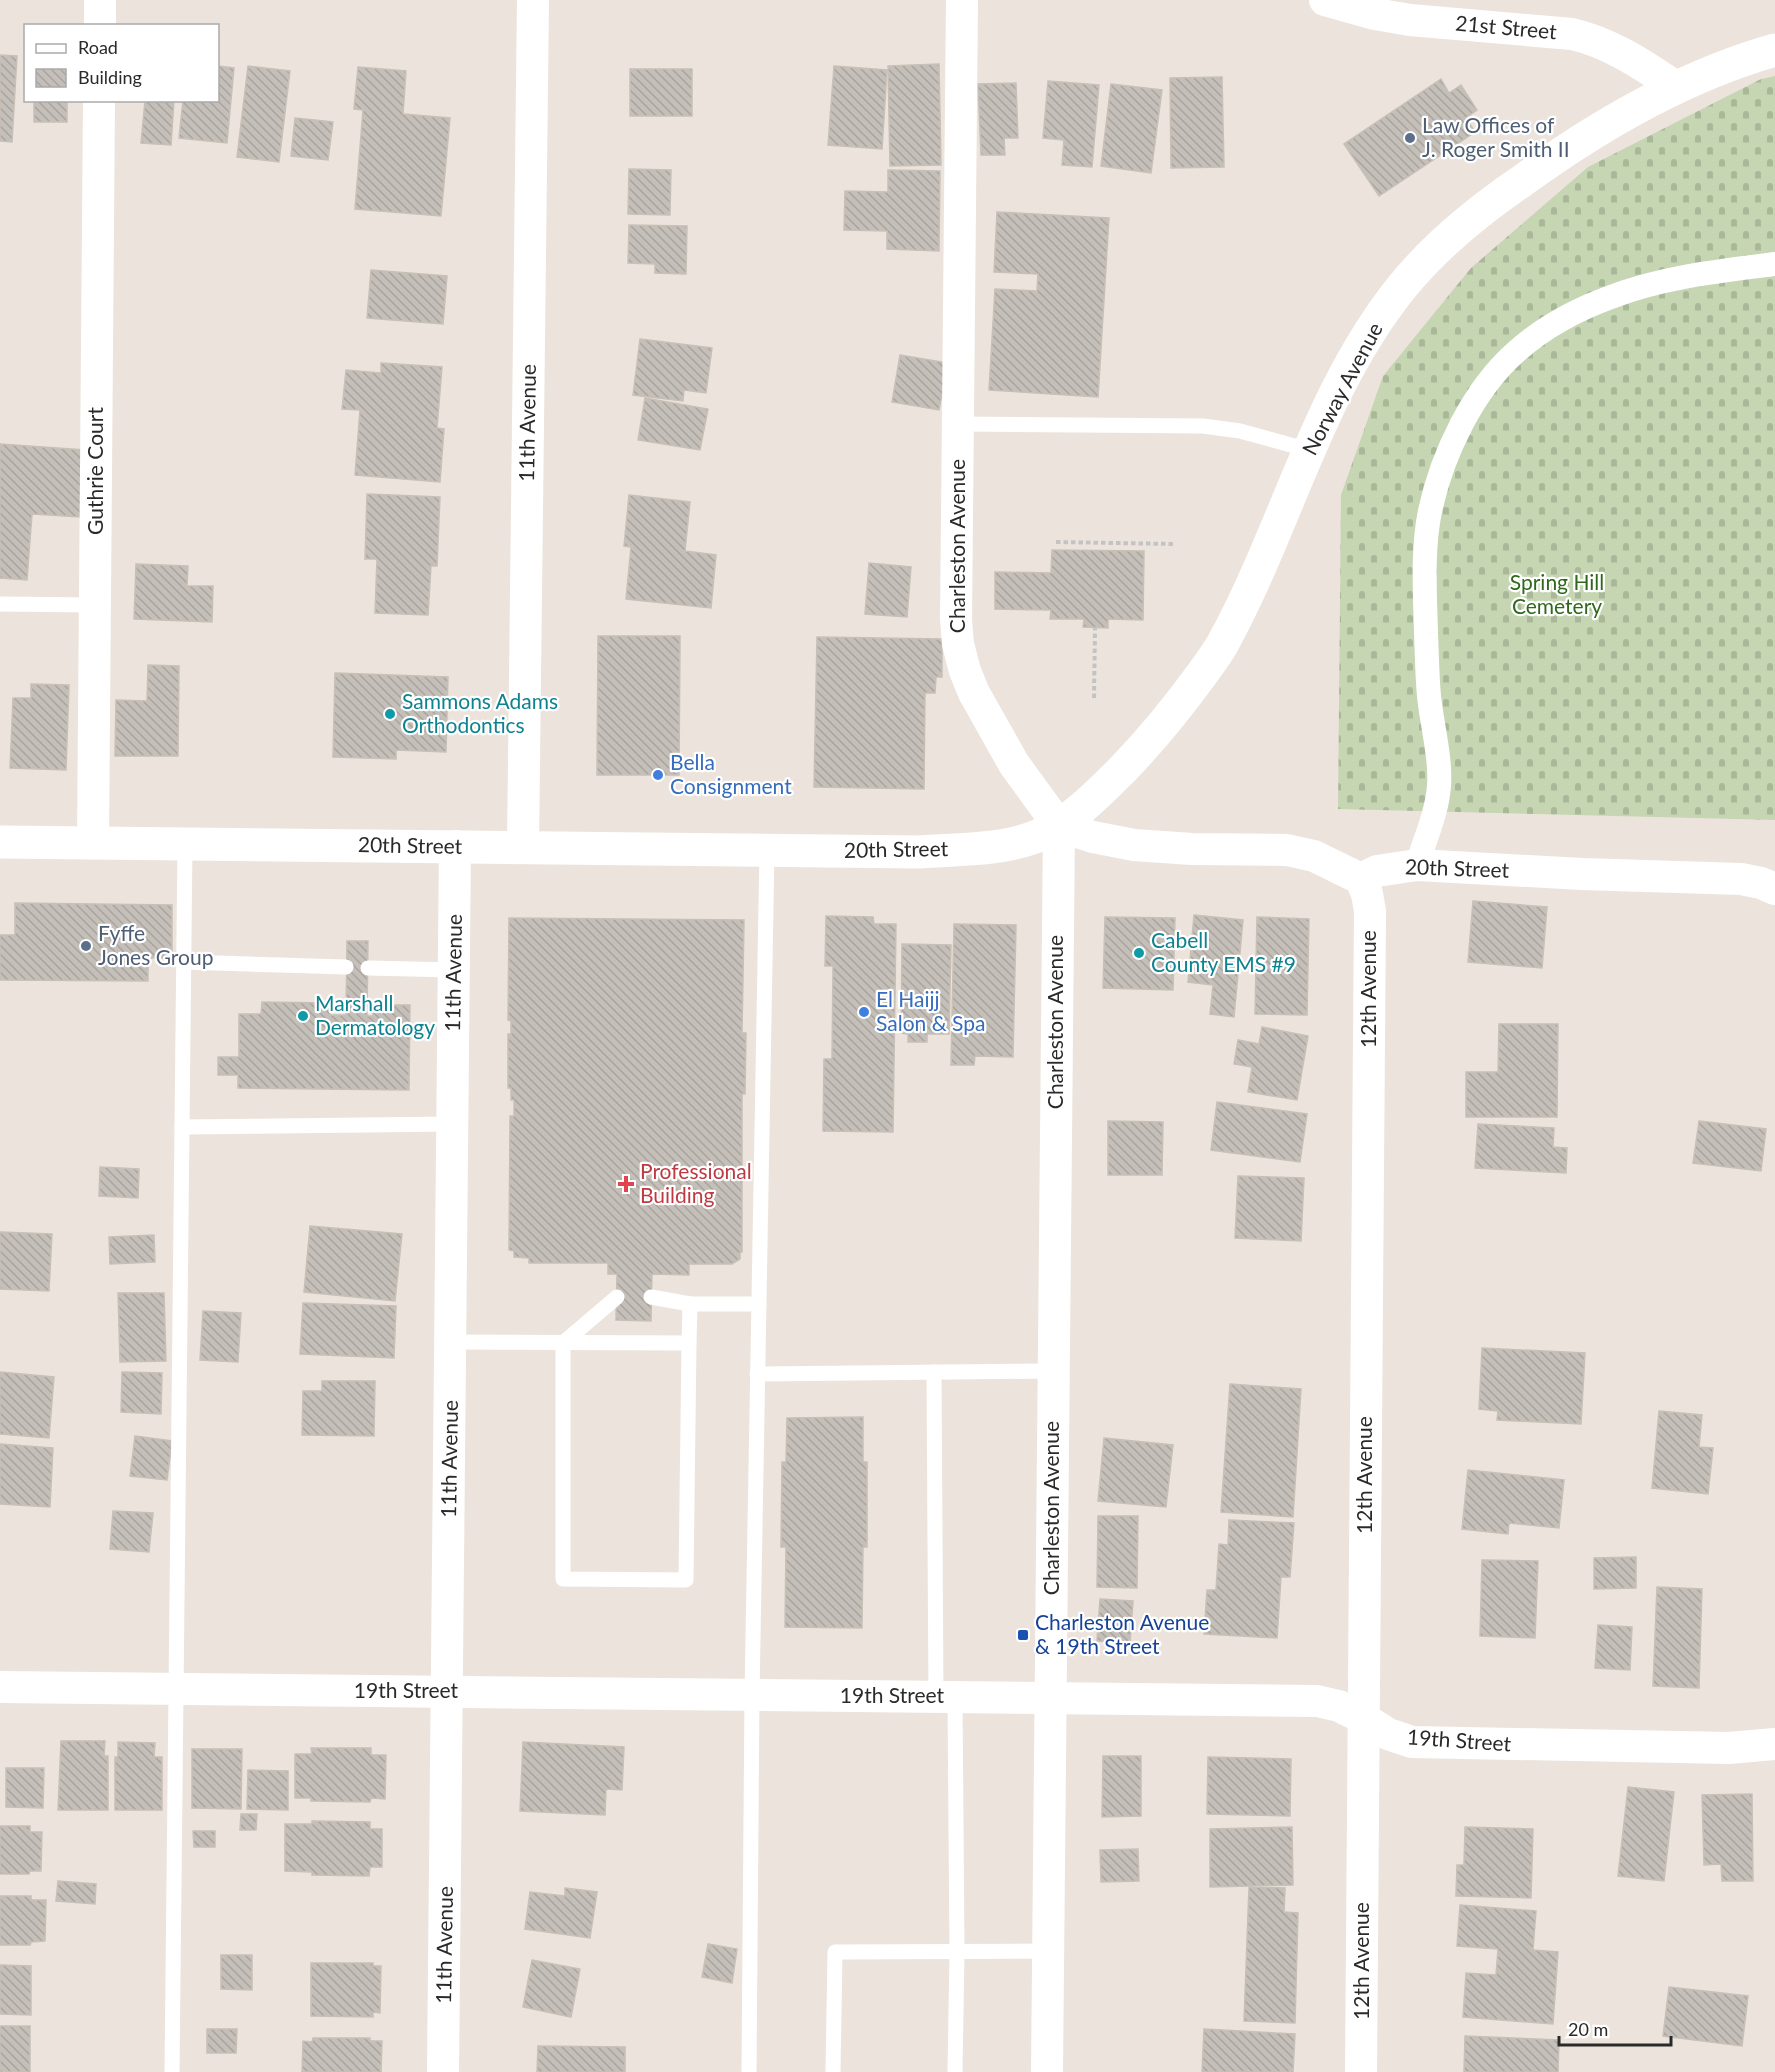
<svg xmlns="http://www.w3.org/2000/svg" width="1775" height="2072" font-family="Lato,sans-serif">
<defs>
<pattern id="cemetery-stones" width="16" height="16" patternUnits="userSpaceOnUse" patternTransform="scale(1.5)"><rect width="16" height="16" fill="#c6d6b3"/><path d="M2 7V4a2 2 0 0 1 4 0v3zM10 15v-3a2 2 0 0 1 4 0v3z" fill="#aab89a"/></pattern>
<pattern id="building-back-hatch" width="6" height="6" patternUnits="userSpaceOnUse" patternTransform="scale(1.5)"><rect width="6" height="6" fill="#c4bfb8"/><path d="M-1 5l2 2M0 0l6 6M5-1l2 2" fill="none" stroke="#a9a49e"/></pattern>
</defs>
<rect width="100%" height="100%" fill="#ece4dc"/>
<path fill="url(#cemetery-stones)" d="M1775,76V820L1338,809L1341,495L1383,376L1471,268L1588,167L1761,79Z"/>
<g fill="url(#building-back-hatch)" stroke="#c8c0b6" stroke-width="1.5">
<path d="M0,55L17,56L12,142L0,141Z"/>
<path d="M939,64L941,165L890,166L888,66Z"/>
<path d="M218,66L234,68L227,143L179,138L183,100H218Z"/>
<path d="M248,66L290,71L279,162L237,157Z"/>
<path d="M834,66L887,70L882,149L828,145Z"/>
<path d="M358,67L406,71L403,114L450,118L441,216L355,209L363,110L354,109Z"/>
<rect x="630" y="69" width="62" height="47"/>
<path d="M1222,77L1224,167L1171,168L1170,78Z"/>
<path d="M1441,79L1449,93L1461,85L1477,110L1466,118L1475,132L1379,196L1344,144Z"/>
<path d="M1048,81L1099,85L1092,167L1062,165L1064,140L1043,138Z"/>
<path d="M1016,83L1018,138H1004L1005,155H981L978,84Z"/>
<path d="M1111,84L1162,90L1151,173L1101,166Z"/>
<rect x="34" y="100" width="33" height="22"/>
<path d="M159,100H174L171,145L141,143L145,101L159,102Z"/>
<path d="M295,118L333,122L328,160L291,156Z"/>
<path d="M629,169L671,170L670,215L628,214Z"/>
<path d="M888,170L940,171L939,251L887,249V231L844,230L845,191L888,192Z"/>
<path d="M997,212L1109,218L1098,397L989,390L995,289L1037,291L1038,274L994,272Z"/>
<path d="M629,225L687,226L686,274L655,273V264L628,263Z"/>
<path d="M371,270L447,276L443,324L367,318Z"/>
<path d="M640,339L712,348L706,393L684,390L683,401L633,395Z"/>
<path d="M900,355L948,363L939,410L892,402Z"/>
<path d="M381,363L442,367L437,428L444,429L440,482L355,475L360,410L342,409L346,370L381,373Z"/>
<path d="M645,398L708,409L700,450L638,440Z"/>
<path d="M0,444L85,450L80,517L32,514L27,580L0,578Z"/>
<path d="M367,494L440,497L437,566H431L428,615L375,613L377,559H365Z"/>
<path d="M629,495L690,502L685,551L716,555L711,608L626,599L631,547L624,546Z"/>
<path d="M1052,550L1144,551L1143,620L1108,619V628L1083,627L1084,619H1050L1051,610L995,609V572L1051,573Z"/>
<path d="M869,563L911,567L907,617L865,614Z"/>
<path d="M136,564L188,566L187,586H213L212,622L134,619Z"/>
<path d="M598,636H680L679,775H597Z"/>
<path d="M817,637L942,639V677H936L935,693H925L924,789L814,787Z"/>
<path d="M148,665L179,666L178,756H115L116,700L147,701Z"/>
<path d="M335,673L448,677L446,752L396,750V759L333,757Z"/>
<path d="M31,684L69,685L66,770L10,768L13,698H31Z"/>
<path d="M1473,901L1547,907L1542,968L1468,962Z"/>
<path d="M15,903L172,905V958H148V981L0,980V935H15Z"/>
<path d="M1194,915L1243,920L1234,1017L1210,1014L1213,985L1188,982Z"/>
<path d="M826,916L873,917L874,924H896L893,1132L823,1131L824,1059H832L833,966H825Z"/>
<path d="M1105,917L1175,918L1173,990L1103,988Z"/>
<path d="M1257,917L1309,919L1307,1015L1255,1014Z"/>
<path d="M509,918L744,920L742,1033H746L745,1094H742V1252H740V1259L732,1264H689V1275L652,1274L651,1321L616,1320L617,1274H608V1263H529V1258L514,1257V1251L509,1250L510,1116H514V1100H511V1088H508V1034H511V1021L508,1020Z"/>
<path d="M954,924L1016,925L1013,1057L975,1056L974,1065H951Z"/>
<path d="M347,941H368L367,1016H373V1005H410L409,1090L238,1088V1075H218V1057H239V1014H261L262,1002L330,1003V1015H346Z"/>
<path d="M902,944L951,945L949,1034H927V1042H908V1034L901,1033Z"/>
<path d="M1499,1024H1558L1557,1117H1466V1072H1498Z"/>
<path d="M1262,1027L1308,1036L1297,1100L1248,1092L1252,1067L1234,1064L1238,1040L1259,1044Z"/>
<path d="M1217,1102L1307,1114L1300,1162L1211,1150Z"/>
<path d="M1108,1121L1163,1122L1162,1175H1108Z"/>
<path d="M1699,1121L1766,1129L1761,1171L1693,1163Z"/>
<path d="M1478,1124L1554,1128L1553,1147L1567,1148L1566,1173L1475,1168Z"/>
<path d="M100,1167L139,1169L138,1198L99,1196Z"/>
<path d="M1238,1176L1304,1178L1301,1241L1235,1238Z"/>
<path d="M310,1226L402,1234L395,1301L304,1292Z"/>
<path d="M0,1232L52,1234L49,1291L0,1289Z"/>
<path d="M154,1235L155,1262L110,1264L109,1237Z"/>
<path d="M118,1293H164L166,1361L120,1362Z"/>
<path d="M303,1303L396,1306L394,1358L300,1354Z"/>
<path d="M203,1311L241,1313L238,1362L200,1360Z"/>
<path d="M1482,1348L1585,1353L1581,1424L1497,1420L1498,1411L1479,1409Z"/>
<path d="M0,1372L54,1377L49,1438L0,1434Z"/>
<path d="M122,1372L162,1373L161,1414L121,1412Z"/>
<path d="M322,1381H375L374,1436L302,1435L303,1391H322Z"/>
<path d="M1230,1384L1301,1389L1293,1517L1221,1512Z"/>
<path d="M1659,1411L1702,1415L1699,1447L1713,1448L1708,1494L1652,1488Z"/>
<path d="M863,1417V1462H867V1547H863L862,1628L785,1627L786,1547H781L782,1462H786L787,1418Z"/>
<path d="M135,1436L172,1441L167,1480L130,1476Z"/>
<path d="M1104,1438L1173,1445L1166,1507L1098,1501Z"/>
<path d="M0,1444L53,1448L50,1507L0,1504Z"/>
<path d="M1468,1470L1564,1480L1559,1528L1509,1523L1508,1534L1462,1529Z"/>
<path d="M113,1511L153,1513L149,1552L110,1549Z"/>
<path d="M1098,1516H1138L1137,1588L1097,1587Z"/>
<path d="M1229,1520L1294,1523L1290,1577H1281L1277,1638L1204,1634L1207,1590H1216L1219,1544L1228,1545Z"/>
<path d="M1636,1557V1588L1594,1589V1558Z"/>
<path d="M1482,1560L1538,1561L1535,1638L1480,1636Z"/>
<path d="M1657,1587L1702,1589L1699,1688L1653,1686Z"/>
<path d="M1100,1599L1133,1601L1130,1643L1097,1641Z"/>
<path d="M1598,1625L1632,1627L1630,1670L1595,1668Z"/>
<path d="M61,1741H105L104,1756H108V1810H58Z"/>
<path d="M118,1742L155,1743L154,1757H162V1810H115V1757H118Z"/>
<path d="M523,1742L624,1747L622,1790L606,1789L605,1815L520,1811Z"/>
<path d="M311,1748H371V1755H386L385,1799L371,1798L370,1802L311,1801V1798H295V1754H312Z"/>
<path d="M192,1749H242L241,1809L192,1808Z"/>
<path d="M1103,1756H1141V1816L1102,1817Z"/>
<path d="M1208,1757L1291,1759L1290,1816L1207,1814Z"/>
<path d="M6,1768H44L43,1808L6,1807Z"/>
<path d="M248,1770L288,1771V1810L247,1809Z"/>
<path d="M1628,1787L1674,1792L1664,1881L1618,1876Z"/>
<path d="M1752,1794L1753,1881H1722L1721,1864L1704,1865L1702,1795Z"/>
<path d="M241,1814H257L256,1830H240Z"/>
<path d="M312,1821L370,1822V1829H382V1867H370L369,1876L312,1875V1872L285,1871V1824H312Z"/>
<path d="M0,1826H30V1832H42L41,1871H30L29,1874H0Z"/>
<path d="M1292,1827L1293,1885L1210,1887V1829Z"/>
<path d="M1465,1827L1533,1829L1531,1898L1456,1896L1457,1865H1464Z"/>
<path d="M193,1831H215V1847H194Z"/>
<path d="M1138,1849L1139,1881L1101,1882L1100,1850Z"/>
<path d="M58,1881L96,1884L95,1904L56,1901Z"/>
<path d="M1249,1887L1285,1888L1284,1912L1298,1913L1295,2023L1244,2021Z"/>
<path d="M565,1888L597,1892L590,1938L525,1929L530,1892L565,1896Z"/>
<path d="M0,1896H31V1900H46L45,1941L31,1942L30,1945H0Z"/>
<path d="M1460,1905L1536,1911L1533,1950L1558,1952L1553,2024L1463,2017L1466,1973L1496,1975L1498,1949L1457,1946Z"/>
<path d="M708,1944L737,1949L732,1983L702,1977Z"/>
<path d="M221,1955H252V1990L221,1989Z"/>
<path d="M532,1960L580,1969L571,2017L523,2007Z"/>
<path d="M311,1963H373V1966H381L380,2013L373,2012V2017L311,2016Z"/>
<path d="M0,1965L31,1966V2015L0,2014Z"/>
<path d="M1669,1987L1748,1996L1742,2046L1663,2036Z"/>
<rect x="0" y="2026" width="30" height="46"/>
<path d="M207,2029H237L236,2053H207Z"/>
<path d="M1204,2029L1295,2034L1293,2072H1202Z"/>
<path d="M1465,2036L1559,2040L1558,2072H1464Z"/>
<path d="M313,2038H370V2041H382L381,2072H302L303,2041L312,2042Z"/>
<path d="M538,2046L625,2047V2072H537Z"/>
</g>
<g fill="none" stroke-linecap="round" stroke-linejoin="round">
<g stroke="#c3c3c3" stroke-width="4" stroke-dasharray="4.5 3" stroke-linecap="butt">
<path d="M1056,542L1174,544"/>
<path d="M1094,698L1095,627"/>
</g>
<g stroke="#fff" stroke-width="15">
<path d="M959,424L1203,426L1240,431L1309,450"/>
<path d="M0,604L95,605"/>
<path d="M184,962L346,967"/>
<path d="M368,968L454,970"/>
<path d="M182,1127L453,1124"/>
<path d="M617,1297L563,1343V1579L686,1580L689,1343"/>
<path d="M651,1297L690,1304"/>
<path d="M451,1342L689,1343L690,1304H759"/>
<path d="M934,1372L936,1697"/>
<path d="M757,1374L1053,1371"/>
<path d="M955,1697L957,1952L955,2072"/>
<path d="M172,2072L185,843"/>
<path d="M749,2072L752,1695L767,849"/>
<path d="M833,2072L835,1952L1048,1951"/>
</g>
<path stroke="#fff" stroke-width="24" d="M1417,865C1425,839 1437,813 1439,786C1441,757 1432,726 1429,696C1427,675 1427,654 1426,633C1425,593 1422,550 1430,511C1442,455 1473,389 1517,351C1544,327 1578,309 1611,297C1663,277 1720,271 1775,264"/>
<g stroke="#fff" stroke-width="32">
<path d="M962,0L956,619L958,644L965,671L974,693L1014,764L1059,826L1047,2072"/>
<path d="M1325,0L1375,14L1410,20L1572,34C1611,43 1643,65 1676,87"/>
<path d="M100,26V0"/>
<path d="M1059,826L1093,837L1134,845L1192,849L1287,850L1314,856L1361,879"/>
<path d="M93,842L99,100"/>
<path d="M523,847L533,0"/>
<path d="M1361,879L1377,871L1417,865L1582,874L1741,879L1761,883L1775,889"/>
<path d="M0,1687L1317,1701L1339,1706L1363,1718L1388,1734L1412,1742L1729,1748L1775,1744"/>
<path d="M443,2072L455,846"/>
<path d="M1361,2072L1370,911L1367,894L1361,879"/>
</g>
<path stroke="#fff" stroke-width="33" d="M0,842L918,852C956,849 998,851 1035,837C1069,824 1097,795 1123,769C1152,739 1178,707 1202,674C1209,664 1217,654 1223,643C1287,526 1317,393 1401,288C1435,246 1478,211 1522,181C1599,125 1683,76 1775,50"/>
</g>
<g fill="#5c6f8a" stroke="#fff" stroke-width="2">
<circle cx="1410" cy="138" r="6"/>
<circle cx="86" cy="946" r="6"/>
</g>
<g fill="#0f9aa8" stroke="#fff" stroke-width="2">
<circle cx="390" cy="714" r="6"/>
<circle cx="1139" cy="953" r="6"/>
<circle cx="303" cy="1016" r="6"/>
</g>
<g fill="#3f7fe0" stroke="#fff" stroke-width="2">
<circle cx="658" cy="775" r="6"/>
<circle cx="864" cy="1012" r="6"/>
</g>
<path fill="#e0444e" stroke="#fff" stroke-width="2" d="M623 1175h6v6h6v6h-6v6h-6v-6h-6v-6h6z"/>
<rect fill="#1a4fb4" stroke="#fff" stroke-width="2" x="1017" y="1629" width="12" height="12" rx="3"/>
<g text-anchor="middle" stroke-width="4.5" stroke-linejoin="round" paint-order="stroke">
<g font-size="21" fill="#2a2a2a" stroke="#fff">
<text transform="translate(1506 28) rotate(5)" y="7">21st Street</text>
<text transform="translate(1343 389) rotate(-62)" y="7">Norway Avenue</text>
<text transform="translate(528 423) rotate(-89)" y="7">11th Avenue</text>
<text transform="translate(96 471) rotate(-90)" y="7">Guthrie Court</text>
<text transform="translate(958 546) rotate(-90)" y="7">Charleston Avenue</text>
<text transform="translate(410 846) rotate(1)" y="7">20th Street</text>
<text transform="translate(896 850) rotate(-1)" y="7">20th Street</text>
<text transform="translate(1457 869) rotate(2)" y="7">20th Street</text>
<text transform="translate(454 973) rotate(-89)" y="7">11th Avenue</text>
<text transform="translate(1369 989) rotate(-90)" y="7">12th Avenue</text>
<text transform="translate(1056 1022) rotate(-90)" y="7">Charleston Avenue</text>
<text transform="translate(450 1459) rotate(-89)" y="7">11th Avenue</text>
<text transform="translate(1365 1475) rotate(-90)" y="7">12th Avenue</text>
<text transform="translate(1052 1508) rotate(-90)" y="7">Charleston Avenue</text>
<text x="406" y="1698">19th Street</text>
<text x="892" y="1703">19th Street</text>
<text transform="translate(1459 1741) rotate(4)" y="7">19th Street</text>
<text transform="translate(445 1945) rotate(-89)" y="7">11th Avenue</text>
<text transform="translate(1362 1961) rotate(-90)" y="7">12th Avenue</text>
</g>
<g font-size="21" fill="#4e5e75" stroke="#fff" text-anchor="start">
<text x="1422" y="133">Law Offices of<tspan x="1422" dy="24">J. Roger Smith II</tspan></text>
<text x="98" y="941">Fyffe<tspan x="98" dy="24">Jones Group</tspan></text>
</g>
<g font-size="21" fill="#2f681a" stroke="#fff">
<text x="1557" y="590">Spring Hill<tspan x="1557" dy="24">Cemetery</tspan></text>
</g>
<g font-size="21" fill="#0d838f" stroke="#fff" text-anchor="start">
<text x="402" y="709">Sammons Adams<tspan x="402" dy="24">Orthodontics</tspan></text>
<text x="1151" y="948">Cabell<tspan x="1151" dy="24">County EMS #9</tspan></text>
<text x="315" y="1011">Marshall<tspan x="315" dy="24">Dermatology</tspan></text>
</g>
<g font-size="21" fill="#366cbe" stroke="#fff" text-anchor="start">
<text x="670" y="770">Bella<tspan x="670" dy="24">Consignment</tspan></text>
<text x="876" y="1007">El Haijj<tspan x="876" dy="24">Salon &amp; Spa</tspan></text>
</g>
<g font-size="21" fill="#be3a42" stroke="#fff" text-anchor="start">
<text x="640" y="1179">Professional<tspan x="640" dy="24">Building</tspan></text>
</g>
<g font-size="21" fill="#164399" stroke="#fff" text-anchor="start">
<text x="1035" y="1630">Charleston Avenue<tspan x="1035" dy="24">&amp; 19th Street</tspan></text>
</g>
</g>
<rect x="24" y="24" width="195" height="78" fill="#ffffff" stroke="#aaaaaa" stroke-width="1.5"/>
<rect x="36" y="44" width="30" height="9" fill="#ffffff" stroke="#aaaaaa" stroke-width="1.5"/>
<text x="78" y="54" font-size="18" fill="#2a2a2a">Road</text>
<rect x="36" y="69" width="30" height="18" fill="url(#building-back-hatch)" stroke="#aaaaaa" stroke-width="1.5"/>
<text x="78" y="84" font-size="18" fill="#2a2a2a">Building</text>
<path d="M1559 2036v9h112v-9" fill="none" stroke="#2a2a2a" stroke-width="3"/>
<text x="1568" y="2036" font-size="18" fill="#2a2a2a" stroke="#ffffff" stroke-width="4.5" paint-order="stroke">20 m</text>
</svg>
